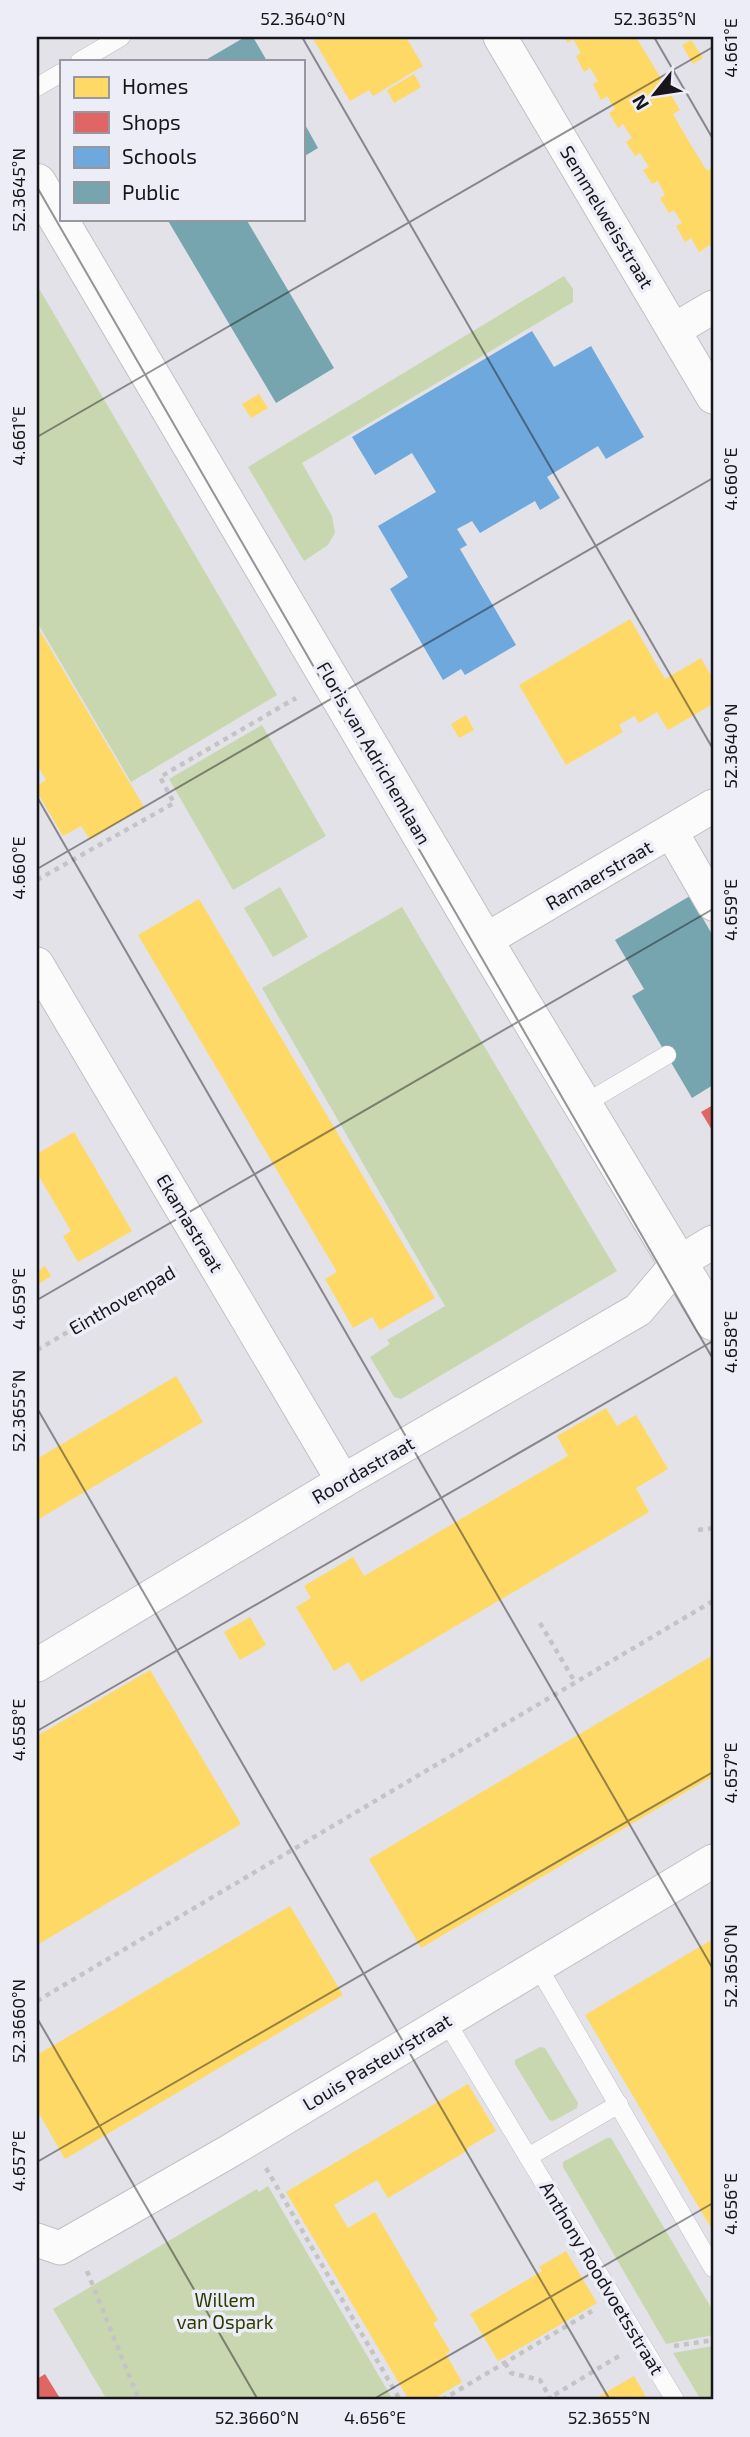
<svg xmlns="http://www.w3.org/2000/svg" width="750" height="2437" font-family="'Exo 2',sans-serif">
<rect width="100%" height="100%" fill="#e2e2e8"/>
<g fill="#c8d7af">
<path d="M564,276L573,289V302L302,463L332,516L335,533L328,545L304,561L248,467Z"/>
<path d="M37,285L277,695L131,782L37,622Z"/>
<path d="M262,725L326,836L233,890L169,779Z"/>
<path d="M280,887L308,937L273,957L244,908Z"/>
<path d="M402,907L617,1271L401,1399L394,1397L370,1357L390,1344L387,1340L445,1306L262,988Z"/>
<path d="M540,2047L545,2048L578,2103L577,2108L553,2121L549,2120L515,2064V2060Z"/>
<path d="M607,2138H611L713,2311V2335L666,2344L563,2167V2162Z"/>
<path d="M268,2186L393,2400H107L53,2309L257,2189L259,2192Z"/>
<path d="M713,2346V2400H701L673,2353Z"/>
</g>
<g fill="#ffd966">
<path d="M312,37H406L423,66L373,96L369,90L350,101Z"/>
<path d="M564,37H636L680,110L673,114L689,142L707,171L713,167V243L699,252L691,238L685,242L676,226L682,223L674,210L669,213L660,198L665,195L658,181L652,184L643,170L649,167L640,153L635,156L626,142L632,138L623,124L618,128L609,113L615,109L607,96L601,100L593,84L598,81L590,68L584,72L576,56L581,53L573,39L568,43Z"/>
<path d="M691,40L703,58L693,64L682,45Z"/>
<path d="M414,74L421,87L394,103L387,90Z"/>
<path d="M259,394L268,408L251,418L242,404Z"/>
<path d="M630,619L665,679L701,658L713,679V704L668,730L657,712L639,723L634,716L619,725L623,732L566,765L519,685Z"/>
<path d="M37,626L144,807L90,839L81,826L63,836L37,792V786L46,780L37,765Z"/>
<path d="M466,715L474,730L459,738L451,724Z"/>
<path d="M199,899L435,1298L380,1330L372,1317L353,1328L325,1279L337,1272L138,935Z"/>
<path d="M74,1132L132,1231L78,1262L63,1236L71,1231L37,1173V1154Z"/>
<path d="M45,1266L51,1276L37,1285V1272Z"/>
<path d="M176,1376L203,1422L37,1520V1459Z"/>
<path d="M606,1408L617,1426L636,1415L668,1469L636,1488L649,1512L361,1682L349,1662L334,1671L296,1607L311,1598L304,1586L353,1557L364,1576L568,1456L557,1436Z"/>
<path d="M250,1617L266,1645L240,1660L224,1632Z"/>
<path d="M713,1655V1776L421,1948L369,1859Z"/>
<path d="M150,1670L241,1824L37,1945V1736Z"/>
<path d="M290,1906L343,1995L65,2159L37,2110V2055Z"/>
<path d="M713,1939V2231L585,2015Z"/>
<path d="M468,2084L496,2131L467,2148L468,2150L388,2198L377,2180L334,2205L348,2228L375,2212L438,2320L433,2323L450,2351L446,2354L462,2382L432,2400H409L286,2192Z"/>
<path d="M566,2251L597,2303L498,2361L470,2314L542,2271L539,2267Z"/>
<path d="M634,2376L648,2400H593Z"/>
</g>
<g fill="#e06666">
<path d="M713,1105V1132L701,1112Z"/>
<path d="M45,2374L61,2400H37V2379Z"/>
</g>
<path fill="#6fa8dc" d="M532,331L554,367L591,346L644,437L606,459L598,446L547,477L560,498L540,510L535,501L480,533L472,521L457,529L467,545L460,549L516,645L465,675L461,669L443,680L390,589L408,577L378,526L436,492L412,453L375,475L352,437Z"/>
<g fill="#76a5af">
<path d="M245,37H253L267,61H204Z"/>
<path d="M303,121L318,148L303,157Z"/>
<path d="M167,219H246L334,368L276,403Z"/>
<path d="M690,896L713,936V1085L692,1098L632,996L644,989L615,940Z"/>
</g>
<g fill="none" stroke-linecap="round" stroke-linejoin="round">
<g stroke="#c0c0c5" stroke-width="19">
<g id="service">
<path d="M80,61L121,37"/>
<path d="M37,87L61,73"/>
<path d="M584,1104L667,1055"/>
<path d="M537,1965L713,2268"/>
<path d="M446,2021L675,2400"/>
<path d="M528,2157L619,2104"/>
</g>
</g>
<g stroke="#c0c0c5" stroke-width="35">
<g id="minor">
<path d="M500,37L713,397"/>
<path d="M674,330L713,307"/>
<path d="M672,833L713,904"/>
<path d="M484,941L713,806"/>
<path d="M37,964L343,1481"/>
<path d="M37,1665L343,1481L638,1310L678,1263L713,1242"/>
<path d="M37,2240L60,2248L228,2152L713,1861"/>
</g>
</g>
<g stroke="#c0c0c5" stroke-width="40">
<path id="tertiary" d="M37,183L484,941L713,1321"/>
</g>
<g stroke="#c4c4c6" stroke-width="4.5" stroke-dasharray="5 5" stroke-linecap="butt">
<path d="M37,880L174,803L160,777L296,698"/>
<path d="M37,1350L176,1269"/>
<path d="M698,1530L713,1528"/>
<path d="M540,1623L575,1682"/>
<path d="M37,2001L713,1601"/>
<path d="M266,2168L400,2400"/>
<path d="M87,2271L139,2400"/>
<path d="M674,2346L713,2340"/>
<path d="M505,2363L511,2373L540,2380L550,2398"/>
<path d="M442,2400L592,2311"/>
<path d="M546,2400L619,2356"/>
</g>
<use href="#service" stroke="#fbfbfc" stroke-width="18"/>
<use href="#minor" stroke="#fbfbfc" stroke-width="33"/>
<use href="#tertiary" stroke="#fbfbfc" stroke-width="38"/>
</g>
<path fill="none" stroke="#17171b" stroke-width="2" stroke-opacity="0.45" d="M302,37L713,749M654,37L713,139M37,187L713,1359M37,437L713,47M37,797L713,1969M37,869L713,478M37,1300L713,909M37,1408L610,2400M37,1731L713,1341M37,2018L258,2400M37,2162L713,1772M372,2400L713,2203"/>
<g text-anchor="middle" stroke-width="7" stroke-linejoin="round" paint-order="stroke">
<g font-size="19" fill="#17171b" stroke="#ededf8">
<text transform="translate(607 217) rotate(59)" y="7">Semmelweisstraat</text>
<text transform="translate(374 753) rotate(60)" y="7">Floris van Adrichemlaan</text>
<text transform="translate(599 875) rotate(-30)" y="7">Ramaerstraat</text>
<text transform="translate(190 1223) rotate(59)" y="7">Ekamastraat</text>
<text transform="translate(122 1300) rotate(-30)" y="7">Einthovenpad</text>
<text transform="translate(363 1470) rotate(-30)" y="7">Roordastraat</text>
<text transform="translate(377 2062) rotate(-31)" y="7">Louis Pasteurstraat</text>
<text transform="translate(602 2278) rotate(59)" y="7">Anthony Roodvoetsstraat</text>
</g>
<g font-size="19" fill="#2d3c02" stroke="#ededf8">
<text x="225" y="2307">Willem<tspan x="225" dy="22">van Ospark</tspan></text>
</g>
</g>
<rect width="750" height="2437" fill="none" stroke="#ededf8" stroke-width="77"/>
<rect x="60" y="60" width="245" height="161" fill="#ededf8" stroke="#9797a0" stroke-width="2"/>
<rect x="74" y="77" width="35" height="21" fill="#ffd966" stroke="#9797a0" stroke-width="2"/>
<text x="122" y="94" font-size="21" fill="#17171b">Homes</text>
<rect x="74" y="112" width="35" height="21" fill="#e06666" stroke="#9797a0" stroke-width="2"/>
<text x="122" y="130" font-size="21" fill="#17171b">Shops</text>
<rect x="74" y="147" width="35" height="21" fill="#6fa8dc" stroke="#9797a0" stroke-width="2"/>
<text x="122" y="164" font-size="21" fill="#17171b">Schools</text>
<rect x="74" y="182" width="35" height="21" fill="#76a5af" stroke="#9797a0" stroke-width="2"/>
<text x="122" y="200" font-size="21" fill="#17171b">Public</text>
<g transform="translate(655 94) rotate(240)" stroke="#ededf8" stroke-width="5" paint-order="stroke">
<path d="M0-5L12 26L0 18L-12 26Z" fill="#17171b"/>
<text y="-10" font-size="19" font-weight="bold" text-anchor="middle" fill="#17171b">N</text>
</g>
<rect x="38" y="38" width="674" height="2360" fill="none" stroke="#17171b" stroke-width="2.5"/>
<g font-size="18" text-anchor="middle" fill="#17171b">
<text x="303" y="25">52.3640°N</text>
<text x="655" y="25">52.3635°N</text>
<text transform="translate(731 48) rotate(-90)" y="6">4.661°E</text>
<text transform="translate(19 190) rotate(-90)" y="6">52.3645°N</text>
<text transform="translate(19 436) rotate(-90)" y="6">4.661°E</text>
<text transform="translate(731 479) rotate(-90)" y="6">4.660°E</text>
<text transform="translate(731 746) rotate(-90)" y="6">52.3640°N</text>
<text transform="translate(19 868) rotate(-90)" y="6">4.660°E</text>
<text transform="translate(731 910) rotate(-90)" y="6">4.659°E</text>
<text transform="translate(19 1299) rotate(-90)" y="6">4.659°E</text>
<text transform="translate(731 1342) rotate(-90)" y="6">4.658°E</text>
<text transform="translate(19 1411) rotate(-90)" y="6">52.3655°N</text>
<text transform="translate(19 1730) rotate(-90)" y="6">4.658°E</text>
<text transform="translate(731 1773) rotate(-90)" y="6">4.657°E</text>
<text transform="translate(731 1966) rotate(-90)" y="6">52.3650°N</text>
<text transform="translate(19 2021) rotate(-90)" y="6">52.3660°N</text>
<text transform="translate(19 2161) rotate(-90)" y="6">4.657°E</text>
<text transform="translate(731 2204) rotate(-90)" y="6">4.656°E</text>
<text x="257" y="2424">52.3660°N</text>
<text x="375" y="2424">4.656°E</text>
<text x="609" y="2424">52.3655°N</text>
</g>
</svg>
